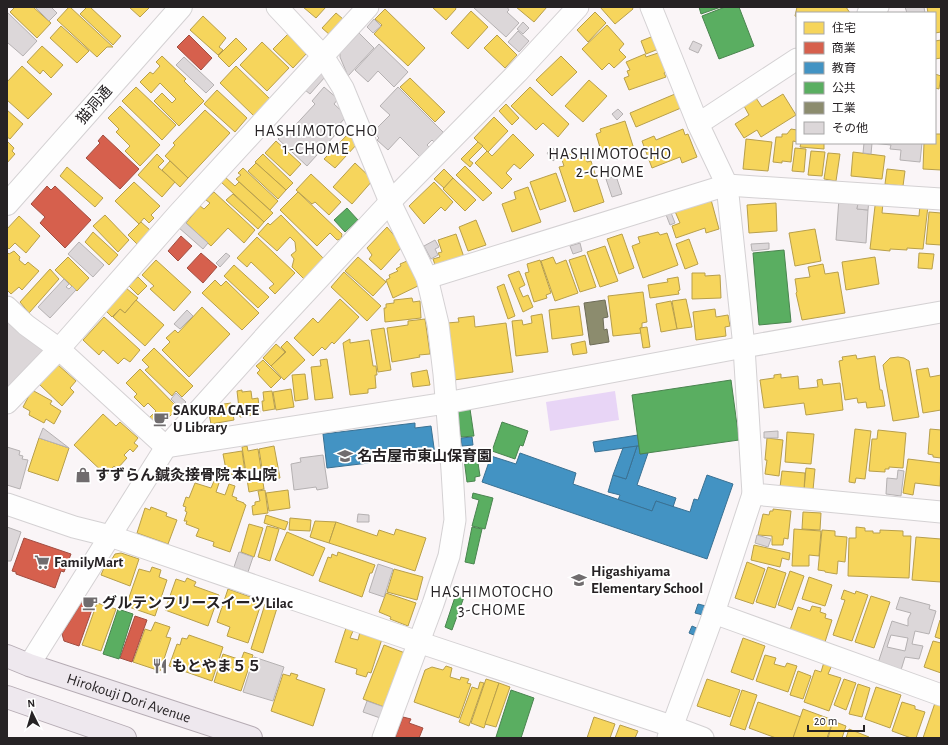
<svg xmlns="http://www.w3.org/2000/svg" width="948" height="745" font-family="'Alegreya Sans','Noto Sans JP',sans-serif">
<rect width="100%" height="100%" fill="#faf5f7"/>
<path fill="#e8d5f6" d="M615,391L619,420L550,431L546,402Z"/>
<g fill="#f6d55c" stroke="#b89f4b">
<path d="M15,7H33L51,23L37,38L10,12Z"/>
<path d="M69,7H70L113,47H107L97,57L57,20Z"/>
<path d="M87,7H90L121,36L113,45L80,14Z"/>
<path d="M129,7H150L140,17Z"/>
<path d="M303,7H326L316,18Z"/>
<path d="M432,7H455L456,9L446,20Z"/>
<path d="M516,7H547L534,22Z"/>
<path d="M600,7H632L633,9L615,24Z"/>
<path d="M795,7H846L850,13H797V17L795,16L797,7Z"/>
<path d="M927,7H941V32L935,33V13H928Z"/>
<path d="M385,9L425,48L408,66L374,34L382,25L375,19Z"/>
<path d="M471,11L488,27L468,49L451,33Z"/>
<path d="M595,12L606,23L588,42L577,30Z"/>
<path d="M336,13L343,19L330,35L322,28Z"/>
<path d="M203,16L226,38L219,47L223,50L218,55L190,30Z"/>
<path d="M607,25L624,44L619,50L626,57L614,68L609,63L602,70L582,49Z"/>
<path d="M61,26L89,51L77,63L50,38Z"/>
<path d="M291,31L307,53L293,68L273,49Z"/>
<path d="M497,35L517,55L505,68L484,48Z"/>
<path d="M656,35L661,48L646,54L641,41Z"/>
<path d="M236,38L247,49L229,67L218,56Z"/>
<path d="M941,40V58L935,59V41Z"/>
<path d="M262,42L289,68L267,91L240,65Z"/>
<path d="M42,46L63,65L51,78L43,70L40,74L27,62Z"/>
<path d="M661,52L669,71L664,73L666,77L629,90L624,78L629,76L627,71L630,70L626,62L645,54L646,57Z"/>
<path d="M162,56L186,79L184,81L204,101L179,126L154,101L162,93L172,103L176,99L160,83L151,93L140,82L150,72L153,74L160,66L156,62Z"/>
<path d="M561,56L577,72L552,96L536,80Z"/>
<path d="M22,66L52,94L28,119L7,100V82Z"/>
<path d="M236,66L270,99L254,116L220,83Z"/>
<path d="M935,74L941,76L939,89L935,88Z"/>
<path d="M410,78L445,112L435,122L400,87Z"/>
<path d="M589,80L607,96L583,122L565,106Z"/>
<path d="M136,87L176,125L162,140L122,101Z"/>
<path d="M530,87L569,124L558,137L543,123L536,130L511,106Z"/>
<path d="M217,90L247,118L235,132L204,104Z"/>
<path d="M675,94L681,108L636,127L630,113Z"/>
<path d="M783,94L796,115L761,137L757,130L744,138L735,124L749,115L744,106L756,98L762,107Z"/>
<path d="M506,104L519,118L512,125L499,111Z"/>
<path d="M120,106L160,145L140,166L125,151L130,146L116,132L119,129L108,118Z"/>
<path d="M7,110L23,124L10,139L7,137Z"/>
<path d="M205,110L230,133L188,178L165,156L175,145L173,143Z"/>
<path d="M494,117L508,131L488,152L474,138Z"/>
<path d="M625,121L634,149L623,152L622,148L602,154L596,134L601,132L600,129Z"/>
<path d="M683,129L685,135L688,134L697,157L682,163L680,157L652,168L642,141L654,136L656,140Z"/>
<path d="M791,129L797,130V142L793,141L791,162L782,161V163L773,162L776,137H782V134H787Z"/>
<path d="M348,134L358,143L335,168L324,159Z"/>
<path d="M513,134L534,155L520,169L514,164L506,173L512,179L502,189L475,163L487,151L492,156Z"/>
<path d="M935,134H941V170L923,169L924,143H935Z"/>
<path d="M746,139L772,142L768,171L743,169Z"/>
<path d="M7,141L14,148L12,151L15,154L7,163Z"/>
<path d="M276,141L301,164L290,176L265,153Z"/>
<path d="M478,142L483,146L469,160L473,163L470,167L461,159Z"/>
<path d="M801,143H824V149L800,147Z"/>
<path d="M795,148L806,149L804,172L792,171Z"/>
<path d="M811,151L825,152L822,176L808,175Z"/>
<path d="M853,152L885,156L882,179L851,176Z"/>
<path d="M572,153L575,160L585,156L587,162L591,161L604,202L574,212L559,167L564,166L561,157Z"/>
<path d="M828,153L840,154L836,181L824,179Z"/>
<path d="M157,154L164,161L158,167L175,182L162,197L138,175Z"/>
<path d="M263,154L293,183L286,190L255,162Z"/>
<path d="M170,161L188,178L180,187L162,170Z"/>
<path d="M256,163L286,190L278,199L248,171Z"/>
<path d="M355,163L373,180L352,204L333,187Z"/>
<path d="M465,166L492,193L483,201L456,175Z"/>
<path d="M67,167L103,198L95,207L60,176Z"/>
<path d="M243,168L278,201L270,210L236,179L241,175L238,173Z"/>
<path d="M444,169L453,178L444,188L434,179Z"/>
<path d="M887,169L905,171L903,186L885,184Z"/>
<path d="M556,173L566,201L540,210L530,182Z"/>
<path d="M311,174L341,202L329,215L315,202L312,204L296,190Z"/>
<path d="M225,177L235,186L239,182L273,213L264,222L221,182Z"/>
<path d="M453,178L476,200L465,211L443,189Z"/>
<path d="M134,182L160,206L151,215L154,218L149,223L144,218L139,224L115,201Z"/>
<path d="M434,182L453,202L445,211L441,207L424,224L409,206Z"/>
<path d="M528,187L541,222L512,232L502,204L516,199L514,192Z"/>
<path d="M214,192L255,230L244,243L228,228L211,246L186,223L200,206L204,209L210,203L206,200Z"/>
<path d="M298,192L342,234L341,239L337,240L330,233L317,246L280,210Z"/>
<path d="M233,194L264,222L258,229L226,200Z"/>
<path d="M710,196L719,229L706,233L705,228L676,238L672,226L680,223L674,209Z"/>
<path d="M776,203L777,231L749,233L747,205Z"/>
<path d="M883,203L882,213L919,216L920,205L928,206L923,249L907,248V250L890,249V251L870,249L875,206V204Z"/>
<path d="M929,212L941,213V245L926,244Z"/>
<path d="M105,215L129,240L118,252L93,226Z"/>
<path d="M281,215L326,261L306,281L292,267L294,259L291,255L296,251L295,242L290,237L277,251L258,234L268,223L270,225Z"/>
<path d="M19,216L40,236L26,253L15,243L9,249L7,247V229Z"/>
<path d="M476,220L486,245L468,251L459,227Z"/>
<path d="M141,222L150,230L137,244L128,235Z"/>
<path d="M387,227L403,246L381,270L369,259L372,255L367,248Z"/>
<path d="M815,229L821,261L795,266L789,233Z"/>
<path d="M93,232L118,255L109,265L85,242Z"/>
<path d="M658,232L660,235L667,233L678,265L643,278L632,246L640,243L638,237Z"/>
<path d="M456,234L466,263L438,273L433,259L440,257L438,253L442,252L438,240Z"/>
<path d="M622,234L634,268L619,274L607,239Z"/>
<path d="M257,237L295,273L275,294L269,288L274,284L251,262L247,267L237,258Z"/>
<path d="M689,239L698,264L685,269L676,244Z"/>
<path d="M605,246L618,281L600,287L587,252Z"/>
<path d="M14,251L20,257L19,260L25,265L28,262L39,271L22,290L19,287L11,294L7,290V252L9,254Z"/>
<path d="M919,253L934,254L932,269L918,268Z"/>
<path d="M585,255L596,287L580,292L569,260Z"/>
<path d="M68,257L89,278L77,291L55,270Z"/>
<path d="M358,257L386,282L373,296L345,271Z"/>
<path d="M553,257L556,264L566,260L578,293L555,301L541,261Z"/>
<path d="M875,257L879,284L846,290L842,262Z"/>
<path d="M156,260L191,292L174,311L150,289L154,286L142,275Z"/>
<path d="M540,260L551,293L546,295L547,298L534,302L525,273L529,272L527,264Z"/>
<path d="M407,261L422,284L393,298L386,280L390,278L389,275L398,271L396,269L401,266L400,264Z"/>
<path d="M823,264L825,274L838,272L845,313L802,320L796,293L797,292L795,279L810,277L808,267Z"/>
<path d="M234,265L269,297L258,308L224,276Z"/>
<path d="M50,269L59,279L29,313L20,302Z"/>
<path d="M519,271L525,285L519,288L523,297L528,295L533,307L523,312L508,275Z"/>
<path d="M344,272L381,306L367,321L331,287Z"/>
<path d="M692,273H705V276L720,275L721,298L692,299Z"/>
<path d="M138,277L147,286L138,295L129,286Z"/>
<path d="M678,277L680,290L678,291L679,294L650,298L648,285L668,282L667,279Z"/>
<path d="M215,280L221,286L226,281L259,313L242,330L202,293Z"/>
<path d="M504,284L515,316L508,319L497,287Z"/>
<path d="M126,288L138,298L125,313L120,309L112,317L105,310Z"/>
<path d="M643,292L647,322L642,323V328H640L641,333L613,336L608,296Z"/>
<path d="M412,298L413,302L420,301L421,318L385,322L384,308H386V304L394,303V300Z"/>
<path d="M340,299L359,317L334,344L332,342L325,350L322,347L313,356L294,338L313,318L318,323Z"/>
<path d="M686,299L692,327L677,329L672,301Z"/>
<path d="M136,300L164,325L145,346L113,317L120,309L125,313Z"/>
<path d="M671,301L677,329L661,332L656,304Z"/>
<path d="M579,306L583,335L552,339L549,310Z"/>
<path d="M202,307L230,334L189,377L162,350L170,342L166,338L175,330L178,333Z"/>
<path d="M715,309L716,317L728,315L730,326L725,327L726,336L696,340L693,312Z"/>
<path d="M542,314L548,352L516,356L512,321L522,320L523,325L532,323L531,316Z"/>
<path d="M474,316L475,327L506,323L513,372L454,380L447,323L459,322L458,318Z"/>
<path d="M104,317L140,350L130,362L124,358L118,364L103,350L99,355L83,340Z"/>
<path d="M425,319L430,354L419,355L420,357L392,362L387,328L408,325V321Z"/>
<path d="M647,327L650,347L643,348L640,328Z"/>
<path d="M384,328L391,370L378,372L371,330Z"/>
<path d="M350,339V343L369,340L373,366H376L377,375H375L376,388L368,389V393L350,395L343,343Z"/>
<path d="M287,341L305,360L284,380L271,366L286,352L281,347Z"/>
<path d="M585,341L587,353L573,355L571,344Z"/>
<path d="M276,344L285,352L271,366L263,358Z"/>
<path d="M154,348L193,386L182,397L176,391L172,396L145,370L149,367L142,360Z"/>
<path d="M856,355L857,359L875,356L880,390H882L885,406L867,408L866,402L858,403L857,398L845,400L839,361L843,360L842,357Z"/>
<path d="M898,357L904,358L909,361L919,417L893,421L883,365L890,358Z"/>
<path d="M327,359L333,398L315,400L311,367L321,366L320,360Z"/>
<path d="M263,360L281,378L271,388L257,373L260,370L256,366Z"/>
<path d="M57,364L76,381L70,388L74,392L62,406L39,384Z"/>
<path d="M928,368L930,377L941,375V410L923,413L916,370Z"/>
<path d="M140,369L178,408L159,427L150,417L156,411L148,403L144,407L134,397L137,394L126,383Z"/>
<path d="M427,370L430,385L413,387L411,373Z"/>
<path d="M305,374L308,399L295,401L292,375Z"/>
<path d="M781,374V378L798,376L799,389L818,387L817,380L822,379L823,385L840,383L843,410L806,415L804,403L764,408L760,380L774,378V375Z"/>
<path d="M291,389L294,407L276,410L273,392Z"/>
<path d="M32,390L52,401L50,404L61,411L54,424L46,419L44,423L29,415L30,411L23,407Z"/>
<path d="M242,390V392L251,391L252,399L258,398L260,414L240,417L237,391Z"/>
<path d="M272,391L275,409L263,411L262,401H264L263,392Z"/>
<path d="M231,403L234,420L211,424L209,414L218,413L217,405Z"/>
<path d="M103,414L116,426L120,422L138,438L134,443L138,446L133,452L130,449L124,455L127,458L117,469L114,466L106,475L74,445Z"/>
<path d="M855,429L871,431L865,479L856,478L855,483L849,482Z"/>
<path d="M930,429L941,430V458L933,457V455L928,454Z"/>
<path d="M878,430L906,433L903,468L889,467V469H885V472L869,471L872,439H877Z"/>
<path d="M787,432L814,434L811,464L785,462Z"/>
<path d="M39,438L69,448L58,481L28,471Z"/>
<path d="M767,438L783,440L779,476L765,474L767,460H765Z"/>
<path d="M247,446L248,451L258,449L264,489L249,492L242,447Z"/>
<path d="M274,446L280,478L264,481L259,449Z"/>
<path d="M242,451L245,472L227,475L223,454Z"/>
<path d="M908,459L941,463L940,486L915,483L913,495L903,493Z"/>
<path d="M806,468L815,469L813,490H804Z"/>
<path d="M782,471L805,473L804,490L780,487Z"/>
<path d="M214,481L219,483L216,492L225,495L229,484L235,486L232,496L237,498L236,500L244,503V504L246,505L230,552L213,546L214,542L196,536L199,529L186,524L187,521H184L187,512L185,511L186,507L183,506L186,497L189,498L195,483L211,488Z"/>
<path d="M265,490L268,513L253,515L252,506L255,505V502L260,501L258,491Z"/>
<path d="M288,490L290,508L269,511L266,493Z"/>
<path d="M151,507L167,513L166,516L177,520L168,544L137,533L145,508L150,510Z"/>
<path d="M773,509L791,511L788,539L784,538L783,545H772V536L758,535L763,514L769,515L770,511H773Z"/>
<path d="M803,512L821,513L820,530L802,529Z"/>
<path d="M266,515L288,522L285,530L264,523Z"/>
<path d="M290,518L311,520L310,531L289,530Z"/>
<path d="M315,521L336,522L329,543L310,537Z"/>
<path d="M336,522L377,536L379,530L394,535L396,529L426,538L415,571L329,543Z"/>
<path d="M249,524L263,528L254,557L241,552Z"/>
<path d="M267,526L279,529L270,561L258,557Z"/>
<path d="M856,527L865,528V531H873V533H880V530L903,531V536H911L909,578L848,576L849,538H856Z"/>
<path d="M794,529L821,531L819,556L809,555V566H792Z"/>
<path d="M822,530L835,531V536L847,537L845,562L838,561L837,574L825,572V571L818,570Z"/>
<path d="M287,532L325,548L313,576L275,560Z"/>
<path d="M916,537L941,539V582L912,580Z"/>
<path d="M754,545L790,553L789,560L782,558L780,567L751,560Z"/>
<path d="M338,552L375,565L372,573H370L362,597L319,581L328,557L331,558L332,554L337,556Z"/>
<path d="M121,553L139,559L130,586L101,575L106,563L110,559H112L115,554Z"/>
<path d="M747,562L765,569L753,604L735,598Z"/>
<path d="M152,567L161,570L159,577L167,580L155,616L126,606L139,569L150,572Z"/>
<path d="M768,567L786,573L775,608L756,602Z"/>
<path d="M394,569L423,577L417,600L387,592Z"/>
<path d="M790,571L804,576L792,610L778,605Z"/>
<path d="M809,577L832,585L825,606L802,599Z"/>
<path d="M187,578L196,582L194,586L219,595L208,626L165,610L176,579L185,582Z"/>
<path d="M228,589L262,601L248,643L227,636L230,627L217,622Z"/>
<path d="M844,590L855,594L856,591L868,595L852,641L833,635L845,600L841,599Z"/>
<path d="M386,593L416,603L408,626L390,619L391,617L379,612Z"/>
<path d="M871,596L890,602L874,648L855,642Z"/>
<path d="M97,603L116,609L101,651L82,645Z"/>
<path d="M265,604L277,608L263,653L251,649Z"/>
<path d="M812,606L821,608L820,612L826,614L825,618L832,620L825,642L790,630L798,607L810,611Z"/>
<path d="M940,620H941V639L935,637Z"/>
<path d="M155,622L170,627L166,637L171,638L160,671L133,662L145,629L151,631Z"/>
<path d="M346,628L353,631L350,638L358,640L360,632L382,639L371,673L368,672L366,677L356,674L357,669L335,662Z"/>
<path d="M189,635L223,647L212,681L169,666L177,644L180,645L182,638L187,639Z"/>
<path d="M743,638L765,646L753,680L731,672Z"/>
<path d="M933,641L941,643V673L924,667Z"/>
<path d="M384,645L405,653L384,707L363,699Z"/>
<path d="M244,652L253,655L241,691L214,682L223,654L241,660Z"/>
<path d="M765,655L776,658L774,664L785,667L787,663L797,666L788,692L756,681Z"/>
<path d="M824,662L832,665L828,674L841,678L829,711L804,702L815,670L821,672Z"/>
<path d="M446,666L452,668L450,677L460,680L461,677L469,679L467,683L471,684L459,718L414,702L425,670L432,667L443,670Z"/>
<path d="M798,671L811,676L803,699L790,695Z"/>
<path d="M291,673L298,675L296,679L325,689L313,726L271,711L283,674L290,676Z"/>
<path d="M486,679L499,683L484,728L471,723Z"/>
<path d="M707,679L740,690L730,717L697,706Z"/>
<path d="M844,679L856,683L846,710L834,705Z"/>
<path d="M480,682L484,683L469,726L459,722L472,687L478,689Z"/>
<path d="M499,683L510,687L496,727L485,724Z"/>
<path d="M858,684L870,688L862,717L849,714Z"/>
<path d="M876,687L901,695L890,728L865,719Z"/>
<path d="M742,690L757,695L745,730L730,725Z"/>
<path d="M936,700L941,702V738H923Z"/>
<path d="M758,702L801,717L793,738H776L749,728Z"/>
<path d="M902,702L915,706V709L925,712L916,738H911L892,731Z"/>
<path d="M803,709L833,720L827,738H793Z"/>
<path d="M594,717L615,724L610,738H587Z"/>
<path d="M833,721L846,726L842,738H828Z"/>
<path d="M620,725L638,731L635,738H615Z"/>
<path d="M849,729L869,737V738H846Z"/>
</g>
<g fill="#d6604d" stroke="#a14d41">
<path d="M189,35L212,58L201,70L177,47Z"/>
<path d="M103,135L139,169L120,189L86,158L100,143L98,141Z"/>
<path d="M47,186L51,190L55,186L91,220L65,248L40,223L45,217L31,204Z"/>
<path d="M181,236L192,246L178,261L168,251Z"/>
<path d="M201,253L217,267L203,283L187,268Z"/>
<path d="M24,538L71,554L64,572L61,571L55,588L16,574V572L12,571Z"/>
<path d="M85,597L95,601L79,646L64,641L62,634Z"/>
<path d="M135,616L147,620L132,662L120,658Z"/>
<path d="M403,717L411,719L409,723L423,728L419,738H395Z"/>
</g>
<g fill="#4393c3" stroke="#3a7193">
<path d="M415,423V428L431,426L435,455L327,468L323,434Z"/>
<path d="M638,435L639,446L595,452L593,442Z"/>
<path d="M472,437L473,445L462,446L461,438Z"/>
<path d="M637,446H639L640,454L648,453L637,485L676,498L673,507L656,501L652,511L618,500L620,495L608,492L613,475L626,479Z"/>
<path d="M637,446L626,479L613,475L623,448Z"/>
<path d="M520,453L576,473L573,484L652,511L656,501L690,512L694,499L698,500L707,475L733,484L707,559L482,482L491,456L516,464Z"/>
<path d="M698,604L706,606L703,615L695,613Z"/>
<path d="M692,626L699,629L696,636L689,633Z"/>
</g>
<g fill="#5aae61" stroke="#4a844f">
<path d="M699,7H721L701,14Z"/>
<path d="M725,7H739L754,46L719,59L702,16Z"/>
<path d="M347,208L358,220L345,232L334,220Z"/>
<path d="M784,250L791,322L759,325L753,253Z"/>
<path d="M731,380L739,440L640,454L632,395Z"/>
<path d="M470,409L474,436L461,437L457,411Z"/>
<path d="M502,422L528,431L523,446L520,445L515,459L492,451Z"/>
<path d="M476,450L480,476L475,477V481L467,482L463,451Z"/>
<path d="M473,493L493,498L485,529L472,526L479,500L472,498Z"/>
<path d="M472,527L482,529L474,564L465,562Z"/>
<path d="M456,594L464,597L452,630L445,627Z"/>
<path d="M118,609L133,614L119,659L103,654Z"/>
<path d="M511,690L534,698L521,738H501L496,737Z"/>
</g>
<path fill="#8c8c6e" stroke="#6d6c58" d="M605,300L608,317L603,318L604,330L607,329L609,342L590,345L584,303Z"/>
<g fill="#dcd7d9" stroke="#b5b1b2" fill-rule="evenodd">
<path d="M35,7H51L57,13L49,21Z"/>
<path d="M475,7H507L509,10L507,12L519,23L506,37L474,8Z"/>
<path d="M905,7H924L925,13H907Z"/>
<path d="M7,12L37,41L23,56L8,43H7Z"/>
<path d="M374,19L381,26L373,33L367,27Z"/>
<path d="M523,22L529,28L523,34L517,29Z"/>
<path d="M518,31L529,41L519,52L508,42Z"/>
<path d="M359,33L374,48L348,76L340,57V53Z"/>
<path d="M693,41L702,45L698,53L689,49Z"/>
<path d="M379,44L408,72L394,87L378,71L368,82L355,70Z"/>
<path d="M184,57L214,85L206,93L176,65Z"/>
<path d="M320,73L325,77L310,94L305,90Z"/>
<path d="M324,87L338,99L334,104L347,116L333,131L336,134L307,166L278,139L287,130L289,132L315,104L312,101Z"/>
<path d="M398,87L443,132L434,142L432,140L427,145L429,147L420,157L400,137L388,150L377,140L379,138L373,132L390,115L380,106Z"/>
<path d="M618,109L623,114L617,120L612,114Z"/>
<path d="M864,143H922L920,162L900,160L901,150L890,149L891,145L872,143L871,154L863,153Z"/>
<path d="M553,148L560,155L553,161L547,153Z"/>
<path d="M616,176L622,194L612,197L606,179Z"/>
<path d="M839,198L858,203L857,209L868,210L866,243L836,240Z"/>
<path d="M869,199L868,210L857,209L858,203Z"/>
<path d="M670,210L675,223L670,225L665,212Z"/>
<path d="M185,219L187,221L186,223L208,243L203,249L178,227Z"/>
<path d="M435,240L439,247L435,249L438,255L431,259L424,246Z"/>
<path d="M79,242L104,265L93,277L68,254Z"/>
<path d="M580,243L582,251L573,254L570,246Z"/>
<path d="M769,243V249L752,251L751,244Z"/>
<path d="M226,253L230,256L220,267L216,263Z"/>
<path d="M64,279L69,284L66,287L69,289L72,286L76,290L50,318L38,307Z"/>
<path d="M187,310L193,316L180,329L174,324Z"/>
<path d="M7,320L44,350L7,389Z"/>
<path d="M176,393L186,402L180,408L171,399Z"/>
<path d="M43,428L69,448L39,438Z"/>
<path d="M778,431V438H764V432Z"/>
<path d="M7,447L20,451L19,455L23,456L22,459L28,460L20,489L7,485Z"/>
<path d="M323,455L328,488L317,490L316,487L294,490L291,464L301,462L300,458Z"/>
<path d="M898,470L904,471L901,496L886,494L887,478L897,479Z"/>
<path d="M358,514L369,515V522H357Z"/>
<path d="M7,527L21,532L11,561H7Z"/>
<path d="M757,535L771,539L768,547L755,543Z"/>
<path d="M239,552L253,557L248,572L234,567Z"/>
<path d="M378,564L393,569L384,597L369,592Z"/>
<path d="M900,597L930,605L929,609L936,611L929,634L915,631L912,644L923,646L919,659L905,657L901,670L878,663L892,621L908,626V619L911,613L896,609ZM891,635L908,638L905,651L887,647Z"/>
<path d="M254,657L284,667L273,701L243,692Z"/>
<path d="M367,701L390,709L386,720L363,712Z"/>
</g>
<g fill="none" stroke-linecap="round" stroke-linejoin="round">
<g stroke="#d4d1d3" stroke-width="23">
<g id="minor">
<path d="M277,7L323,56L343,88L390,202L427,278L438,324L444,374L452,470L455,520L449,556L433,604L383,738"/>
<path d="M651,7L698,124L727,185L744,347L753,494L941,512"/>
<path d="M868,13L878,7"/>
<path d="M698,124L797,59"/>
<path d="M427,278L727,185L941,199"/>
<path d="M7,307L26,325L59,349L166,447"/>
<path d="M7,403L59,349L178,214L368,7"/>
<path d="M166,447L446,403L744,347L941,312"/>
<path d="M7,504L74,527L110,536L418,642L671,726L703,738"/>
<path d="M714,613L941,695"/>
<path d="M29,665L166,447L270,331L390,202L517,73L578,7"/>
<path d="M668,738L714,613L753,494"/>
</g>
</g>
<g stroke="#d4d1d3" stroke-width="24">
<path id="tertiary" d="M7,204L181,7"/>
</g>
<g stroke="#b6acb4" stroke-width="24">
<g id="primary">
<path id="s1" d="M7,656L29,665L251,738"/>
<path d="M7,697L125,738"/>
</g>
</g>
<use href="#minor" stroke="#fefefe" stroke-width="21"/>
<use href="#tertiary" stroke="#fefefe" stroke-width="22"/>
<use href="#primary" stroke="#eee8ee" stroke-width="22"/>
</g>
<defs>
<g id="cafe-bare" transform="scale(1.2)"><path d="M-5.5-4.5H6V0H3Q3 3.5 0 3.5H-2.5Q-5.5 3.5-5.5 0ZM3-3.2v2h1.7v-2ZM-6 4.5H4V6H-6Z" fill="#706c6e" stroke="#fff" stroke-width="2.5" paint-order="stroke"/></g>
<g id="school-bare" transform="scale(1.2)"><path d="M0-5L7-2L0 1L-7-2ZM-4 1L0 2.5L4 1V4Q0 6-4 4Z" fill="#706c6e" stroke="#fff" stroke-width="2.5" paint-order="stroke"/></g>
<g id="shop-bare" transform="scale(1.2)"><path d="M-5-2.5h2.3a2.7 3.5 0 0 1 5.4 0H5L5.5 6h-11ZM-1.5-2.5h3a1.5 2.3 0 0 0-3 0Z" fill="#706c6e" stroke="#fff" stroke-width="2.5" paint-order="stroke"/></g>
<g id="supermarket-bare" transform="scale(1.2)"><path d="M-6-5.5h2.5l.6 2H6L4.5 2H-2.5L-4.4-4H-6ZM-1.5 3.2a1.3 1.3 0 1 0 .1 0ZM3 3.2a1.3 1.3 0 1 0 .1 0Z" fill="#706c6e" stroke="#fff" stroke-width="2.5" paint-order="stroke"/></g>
<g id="restaurant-bare" transform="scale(1.2)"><path d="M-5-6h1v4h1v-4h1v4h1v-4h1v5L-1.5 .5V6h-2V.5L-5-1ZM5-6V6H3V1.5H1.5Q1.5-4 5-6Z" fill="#706c6e" stroke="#fff" stroke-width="2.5" paint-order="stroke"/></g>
</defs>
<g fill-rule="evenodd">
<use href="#cafe-bare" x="161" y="419"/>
<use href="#school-bare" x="345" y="456"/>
<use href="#shop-bare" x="83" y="475"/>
<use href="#supermarket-bare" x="42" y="562"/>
<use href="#school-bare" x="579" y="580"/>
<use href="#cafe-bare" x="90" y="603"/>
<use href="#restaurant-bare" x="160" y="666"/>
</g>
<g text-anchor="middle" stroke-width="4" stroke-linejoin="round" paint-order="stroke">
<g font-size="15" fill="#262224" stroke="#fff">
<text transform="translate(94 105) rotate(-49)" y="5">猫洞通</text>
<text dy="5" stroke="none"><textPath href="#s1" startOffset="129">Hirokouji Dori Avenue</textPath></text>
</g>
<g font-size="15" font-weight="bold" fill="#262224" stroke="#fff" text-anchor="start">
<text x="173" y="415">SAKURA CAFE<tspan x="173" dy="17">U Library</tspan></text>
<text x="357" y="461">名古屋市東山保育園</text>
<text x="95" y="480">すずらん鍼灸接骨院 本山院</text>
<text x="54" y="567">FamilyMart</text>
<text x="591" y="576">Higashiyama<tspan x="591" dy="17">Elementary School</tspan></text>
<text x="102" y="608">グルテンフリースイーツLilac</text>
<text x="172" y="671">もとやま５５</text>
</g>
<g font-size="16" letter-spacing="1" fill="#262224" stroke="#fff">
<text x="316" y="136">HASHIMOTOCHO<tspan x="316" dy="18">1-CHOME</tspan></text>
<text x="610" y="159">HASHIMOTOCHO<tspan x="610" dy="18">2-CHOME</tspan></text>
<text x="492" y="597">HASHIMOTOCHO<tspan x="492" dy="18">3-CHOME</tspan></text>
</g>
</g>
<rect width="948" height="745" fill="none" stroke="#262224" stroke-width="16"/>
<rect x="796" y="12" width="140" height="132" fill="#ffffff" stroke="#a8a7a7"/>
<rect x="804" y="22" width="20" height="12" fill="#f6d55c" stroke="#a8a7a7"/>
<text x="832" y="32" font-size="12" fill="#262224">住宅</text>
<rect x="804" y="42" width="20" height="12" fill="#d6604d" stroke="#a8a7a7"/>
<text x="832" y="52" font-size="12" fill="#262224">商業</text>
<rect x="804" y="62" width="20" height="12" fill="#4393c3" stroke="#a8a7a7"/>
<text x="832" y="72" font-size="12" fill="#262224">教育</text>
<rect x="804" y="82" width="20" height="12" fill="#5aae61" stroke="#a8a7a7"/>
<text x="832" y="92" font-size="12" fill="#262224">公共</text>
<rect x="804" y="102" width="20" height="12" fill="#8c8c6e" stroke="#a8a7a7"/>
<text x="832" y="112" font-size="12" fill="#262224">工業</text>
<rect x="804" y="122" width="20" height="12" fill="#dcd7d9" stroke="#a8a7a7"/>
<text x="832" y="132" font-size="12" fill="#262224">その他</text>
<g transform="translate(32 713) rotate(355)" stroke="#ffffff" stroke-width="3" paint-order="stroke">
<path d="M0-3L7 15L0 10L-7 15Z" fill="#262224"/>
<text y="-6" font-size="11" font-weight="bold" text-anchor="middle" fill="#262224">N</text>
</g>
<path d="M808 725v6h56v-6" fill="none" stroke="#262224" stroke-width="2"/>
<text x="814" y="725" font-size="12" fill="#262224" stroke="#ffffff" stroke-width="3" paint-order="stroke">20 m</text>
</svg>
